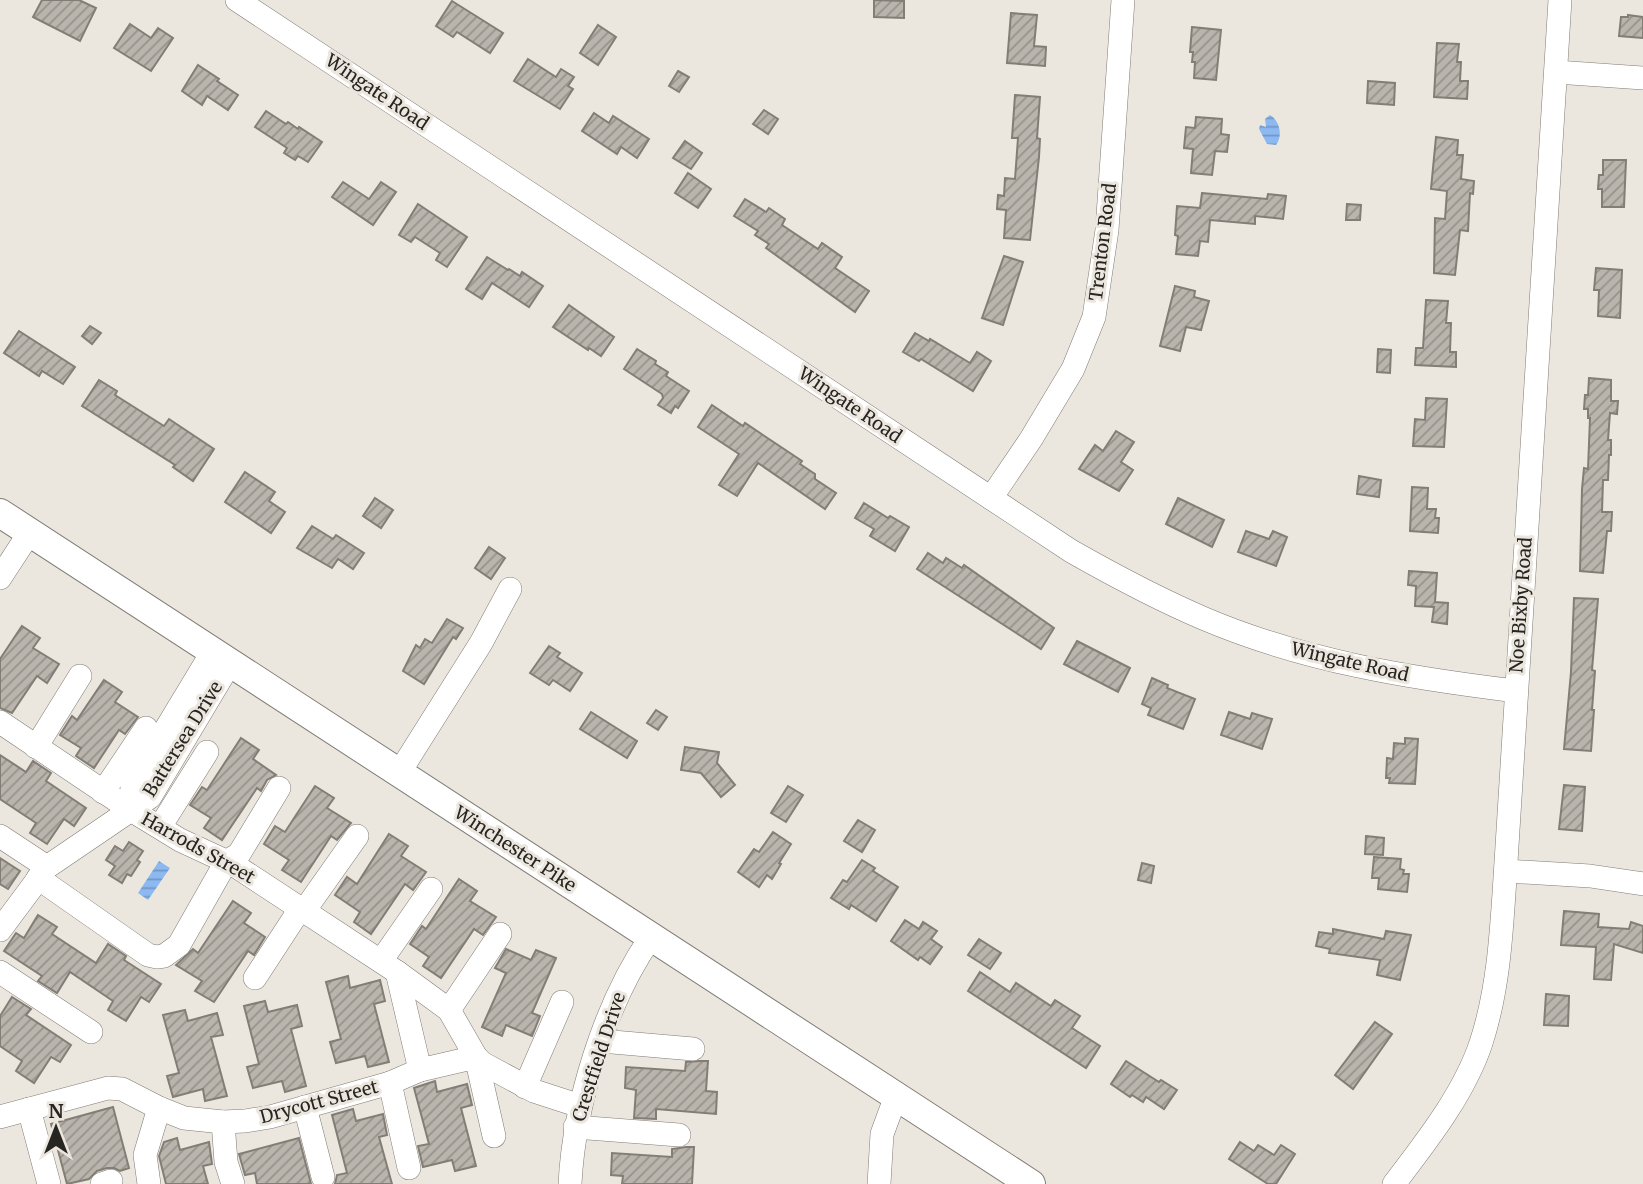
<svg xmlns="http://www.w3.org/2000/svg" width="1643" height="1184" font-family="Merriweather,serif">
<defs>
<pattern id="water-rules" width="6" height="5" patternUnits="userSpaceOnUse" patternTransform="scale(1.75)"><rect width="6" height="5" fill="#8cb9f2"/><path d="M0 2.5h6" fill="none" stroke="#7296c4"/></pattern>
<pattern id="building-hatch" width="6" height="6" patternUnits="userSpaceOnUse" patternTransform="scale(1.75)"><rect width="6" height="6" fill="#b9b4ac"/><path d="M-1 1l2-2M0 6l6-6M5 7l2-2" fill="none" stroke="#96928c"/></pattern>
</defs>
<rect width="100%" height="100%" fill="#ece7de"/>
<g fill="url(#water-rules)">
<path d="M1270,115C1280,121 1283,136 1276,145L1267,144L1259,129L1260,125L1266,127L1265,119Z"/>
<path d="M159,861L170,868L148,900L138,893Z"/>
</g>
<g fill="url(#building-hatch)" stroke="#827e76" stroke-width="2">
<path d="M42,0H79L96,8L80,41L33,17Z"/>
<path d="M874,0L904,1V18L874,17Z"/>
<path d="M452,1L503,33L490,53L457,32L453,37L436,26Z"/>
<path d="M1011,13L1037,15L1034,46L1046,47L1045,66L1007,63Z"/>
<path d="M1628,15L1643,17V38L1619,36L1621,17H1628Z"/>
<path d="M130,24L151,38L158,28L173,38L151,71L114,48Z"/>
<path d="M598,25L616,37L598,65L580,53Z"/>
<path d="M1192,27L1221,30L1216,80L1194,78L1195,62H1192L1193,52H1190Z"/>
<path d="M1437,43L1459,44L1457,62H1461L1460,81H1468L1467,99L1434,97Z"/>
<path d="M528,59L556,77L561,69L574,77L568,86L573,89L560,109L514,81Z"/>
<path d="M198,65L219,79L217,81L238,95L228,110L207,96L202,105L182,91Z"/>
<path d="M678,71L689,77L679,92L669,86Z"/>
<path d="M1368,81L1395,83L1394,105L1367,103Z"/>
<path d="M1015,95L1040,97L1037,138L1040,139L1039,157L1030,240L1004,238L1006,210L997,209L998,195L1004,196L1005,178L1015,179L1018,138H1012Z"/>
<path d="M764,110L778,119L768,134L753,124Z"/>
<path d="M266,111L286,124L288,122L298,129L299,127L322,142L308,162L298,156L295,160L284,153L287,148L255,127Z"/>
<path d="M594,113L609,123L613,116L649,139L637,158L621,147L617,154L582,131Z"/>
<path d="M1196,117L1222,119L1221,134L1229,135L1227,152L1215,151L1212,175L1191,173L1193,149L1184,148L1186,127L1195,128Z"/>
<path d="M1436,137L1458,140L1457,155H1463L1461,179L1474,181L1473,194L1470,193L1468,231L1460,230L1455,275L1434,273L1435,218L1445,219L1447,191L1431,189Z"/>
<path d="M685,141L702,153L691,169L673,158Z"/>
<path d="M1603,160H1626L1624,207H1602V189H1598L1599,175H1603Z"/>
<path d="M688,173L711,189L698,208L675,193Z"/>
<path d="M343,182L369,199L381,182L396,192L373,225L332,197Z"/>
<path d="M1202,193L1267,199L1268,194L1286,196L1283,219L1255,216V224L1210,220L1208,242L1200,241L1198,256L1176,254L1178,236L1175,235L1177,206L1200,208Z"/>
<path d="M745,199L766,212L769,208L785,219L782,225L818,249L822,243L842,257L835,268L869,291L855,312L766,248L769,244L755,235L758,231L734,216Z"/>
<path d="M418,204L467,237L447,267L436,260L440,253L415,237L411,242L399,235Z"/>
<path d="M1347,204L1361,205L1360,220H1346Z"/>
<path d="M1004,256L1023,262L1003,325L982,318Z"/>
<path d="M487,257L508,270L509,269L520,276L522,272L543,286L529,307L492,283L482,299L466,289Z"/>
<path d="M1596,268L1622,270L1620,318L1598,316L1599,290H1594Z"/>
<path d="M1175,286L1195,291L1194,297L1209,301L1201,330L1186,327L1180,351L1160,346Z"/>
<path d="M1426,300L1448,301L1446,323H1451L1450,352H1456V367L1415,365L1416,348H1423Z"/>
<path d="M569,305L614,337L601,356L589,348L588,350L553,327Z"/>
<path d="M90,326L101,333L92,344L82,336Z"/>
<path d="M19,331L75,367L63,384L42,371L39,376L4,353Z"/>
<path d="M915,333L929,341L930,339L970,363L977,352L991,361L973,391L921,359L919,361L903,352Z"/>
<path d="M637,349L656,361L655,364L668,372L666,376L689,391L678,408L675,406L671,413L658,405L663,398L662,394L624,369Z"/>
<path d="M1378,349L1391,350L1390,373L1377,372Z"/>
<path d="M1589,378L1611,380V401H1618L1617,414L1610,413L1608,440H1611V455H1609L1608,480H1603L1602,512H1612L1611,531H1607L1603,573L1580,571L1582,489L1584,468L1588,469L1590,418H1588V409H1584L1585,395H1588Z"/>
<path d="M99,380L117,391L115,395L164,426L169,419L214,449L193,481L173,467L175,465L82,406Z"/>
<path d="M1426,398L1447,399L1444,447L1413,446L1415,419L1425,420Z"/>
<path d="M712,405L743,426L745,423L802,461L800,464L815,474V479L836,493L825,509L758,463L737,496L719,485L739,454L698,427Z"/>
<path d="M1116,431L1134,442L1121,462L1133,470L1119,491L1079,469L1095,445L1103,451Z"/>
<path d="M245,472L275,492L269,501L285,512L271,533L225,502Z"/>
<path d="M1359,476L1381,480L1379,497L1357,494Z"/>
<path d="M1412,487L1428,488L1427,509H1436L1435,518H1439L1438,533L1410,531Z"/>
<path d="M375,498L393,510L381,528L363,516Z"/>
<path d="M1178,498L1224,520L1212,547L1166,524Z"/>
<path d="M864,503L888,518L890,516L909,527L895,551L870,536L874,529L855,518Z"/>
<path d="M312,526L333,539L336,535L364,553L353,569L338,559L332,568L297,548Z"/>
<path d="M1246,531L1269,539L1273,531L1287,537L1276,566L1238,552Z"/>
<path d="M489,547L505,558L491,579L475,568Z"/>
<path d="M928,553L943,563L946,558L962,568L964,565L1054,628L1041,649L917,569Z"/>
<path d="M1409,571L1437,573L1435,602L1448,603L1447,624L1432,622L1434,607L1415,606L1416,586L1408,585Z"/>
<path d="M1574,598L1598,599L1592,670L1595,671L1592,710H1594L1591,751L1564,749L1571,672Z"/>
<path d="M447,619L463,628L456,639L453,637L424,684L403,671L416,645L420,648L425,639L432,643Z"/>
<path d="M22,626L40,638L33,648L59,664L47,683L37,676L12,713L0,708V659Z"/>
<path d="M1077,641L1130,668L1118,692L1064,664Z"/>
<path d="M549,646L560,653L557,657L582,673L570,691L553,680L549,685L530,673Z"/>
<path d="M1152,678L1168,685L1167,688L1195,699L1183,729L1148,715L1151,708L1142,704Z"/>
<path d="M104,680L122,692L115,702L138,717L125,734L119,730L94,768L76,756L81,748L60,735L72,716L77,720Z"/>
<path d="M656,710L667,717L658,730L647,723Z"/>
<path d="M591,712L637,741L627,758L580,729Z"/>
<path d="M1229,712L1250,719L1252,713L1272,719L1262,749L1221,735Z"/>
<path d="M241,738L259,750L253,759L276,775L267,780L261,791L257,788L222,840L204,828L211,818L190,805L202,787L207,790Z"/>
<path d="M1405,738L1418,739L1415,784L1389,783L1390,778H1386L1387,758L1393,759L1394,743L1405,744Z"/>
<path d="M685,747L719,752L717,763L735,785L721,797L701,773L681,770Z"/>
<path d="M0,755L26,772L33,761L51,773L46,781L86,808L74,826L64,819L47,844L30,833L36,823L0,799Z"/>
<path d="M1564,785L1585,787L1582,831L1559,829Z"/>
<path d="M315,786L334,798L327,808L351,823L337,840L331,836L301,882L282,870L289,860L264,844L275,826L285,832Z"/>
<path d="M788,786L803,795L786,822L771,813Z"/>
<path d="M858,820L875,830L862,852L844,841Z"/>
<path d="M773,832L791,844L779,863L781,864L772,879L767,875L759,887L738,872L754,849L759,852Z"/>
<path d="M389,834L408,846L401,856L426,872L413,890L405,884L371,934L354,922L360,912L335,895L347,877L357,884Z"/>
<path d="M1366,836L1384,838L1383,855L1365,854Z"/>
<path d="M129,842L143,851L137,860L140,862L131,876L127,874L122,883L109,875L115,866L106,860L115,846L123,851Z"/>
<path d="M1374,857L1401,859L1400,869L1404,870L1403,874H1409L1407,892L1378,889L1379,878H1372Z"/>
<path d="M0,858L20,871L8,889L0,884Z"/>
<path d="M862,860L875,868L873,871L898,887L876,921L851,905L849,909L831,898L843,880L847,882Z"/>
<path d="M1142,863L1154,866L1151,883L1138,880Z"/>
<path d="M459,879L477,891L470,901L496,917L483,935L474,929L441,978L423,966L429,957L410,944L422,926L426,929Z"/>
<path d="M233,901L251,913L244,923L265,937L254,955L248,951L214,1002L195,991L202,981L176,965L193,949L198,953Z"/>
<path d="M1564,911L1599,914L1598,927L1629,929L1631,922L1643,926V953L1614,944L1611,980L1594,979L1596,947L1561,945Z"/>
<path d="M38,915L57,927L52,934L96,963L108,944L126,956L124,960L161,984L149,1002L141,997L126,1021L108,1010L113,1001L70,972L57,993L38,981L42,976L4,951L16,933L24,938Z"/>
<path d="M905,920L919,929L923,922L937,931L931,939L942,947L930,964L920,957L918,960L891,941Z"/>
<path d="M1333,929L1384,939L1386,931L1411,935L1400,980L1377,975L1380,960L1329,953L1330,949L1316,946L1319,932L1333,934Z"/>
<path d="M979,939L1001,953L990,969L968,955Z"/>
<path d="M506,949L531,960L536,950L556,958L532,1013L540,1016L532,1036L506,1025L502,1036L482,1027L506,973L495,968Z"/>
<path d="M980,972L1010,992L1016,983L1051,1006L1055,1000L1080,1016L1072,1028L1100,1046L1086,1068L968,991Z"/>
<path d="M348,976L350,988L380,980L385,1001L374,1004L389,1062L368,1067L365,1056L336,1063L330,1042L341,1039L326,982Z"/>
<path d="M1546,994L1569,996L1568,1026L1544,1025Z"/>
<path d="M12,997L31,1009L26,1015L71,1045L60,1062L51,1057L34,1083L16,1071L22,1061L0,1046V1016Z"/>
<path d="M265,1001L268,1012L297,1005L302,1026L291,1029L306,1086L285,1092L282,1081L253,1088L247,1067L259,1064L244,1006Z"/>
<path d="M185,1010L188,1021L217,1013L223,1035L211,1037L227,1096L205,1101L203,1089L173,1097L167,1076L179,1073L163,1015Z"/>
<path d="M1375,1022L1392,1034L1353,1089L1335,1075Z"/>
<path d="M700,1061H708L706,1091L717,1092L716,1114L656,1109V1119L634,1118L636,1090L625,1088L626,1067L685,1071L686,1062Z"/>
<path d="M1126,1061L1159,1082L1161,1080L1177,1090L1164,1109L1146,1097L1143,1102L1132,1095L1130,1097L1111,1084Z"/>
<path d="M435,1081L437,1092L467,1084L472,1105L461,1108L476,1166L455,1171L452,1160L423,1167L418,1146L429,1144L414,1088Z"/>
<path d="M113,1107L129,1168L120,1171L114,1168H107L97,1171L89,1179L67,1184L51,1124Z"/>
<path d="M353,1109L356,1121L383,1114L387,1135L379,1137L392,1184H335L337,1175L347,1173L332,1115Z"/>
<path d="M177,1138L180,1150L209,1142L212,1164L203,1166L208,1184H166L159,1156L164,1142Z"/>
<path d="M299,1138L311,1184H257L255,1173L245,1175L239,1154Z"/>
<path d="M1240,1142L1254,1151L1258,1145L1274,1155L1281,1145L1295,1154L1276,1184H1268L1229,1159Z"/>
<path d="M686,1147H694L692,1184H622L623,1176L611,1175L612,1153L672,1157V1149Z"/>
</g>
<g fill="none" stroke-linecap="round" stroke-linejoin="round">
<g stroke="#807b74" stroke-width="24">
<g id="minor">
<path d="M237,0L1071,551C1115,576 1158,599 1205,619C1304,661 1409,678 1516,691"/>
<path d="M1556,72L1643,78"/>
<path d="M991,498L1031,439L1073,369L1094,317L1107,230L1123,0"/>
<path d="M0,578L30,532"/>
<path d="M0,722L131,810L180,840L234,865L397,972L420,1070"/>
<path d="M36,747L80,676"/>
<path d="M399,773L481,643L510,589"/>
<path d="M103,792L146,728"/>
<path d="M131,810L132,785L213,651"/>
<path d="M160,827L207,752"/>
<path d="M0,836L47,867"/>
<path d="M1506,871L1590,876L1643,884"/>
<path d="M38,878L148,955L157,957L164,956L179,945L226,862L239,854L279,788"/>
<path d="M304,911L357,836"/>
<path d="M0,930L47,867L150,797L230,663"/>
<path d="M381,961L431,889"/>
<path d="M0,972L91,1032"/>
<path d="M397,972L449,1010L476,1057L482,1063L534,1091L580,1106"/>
<path d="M255,978L300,909"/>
<path d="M449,1010L500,934"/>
<path d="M601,1041L693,1049"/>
<path d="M390,1083L409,1168"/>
<path d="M525,1087L562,1002"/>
<path d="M305,1107L323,1177"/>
<path d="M29,1109L49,1184"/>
<path d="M0,1117L108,1088L122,1089L159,1108L184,1118L223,1122L245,1121L270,1117L390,1083L420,1070L476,1057L494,1136"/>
<path d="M223,1122L226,1162L233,1184"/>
<path d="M575,1127L679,1135"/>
<path d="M102,1184L111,1181"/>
<path d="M149,1184L145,1155L159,1108"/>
<path d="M570,1184C574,1104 605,1003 651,937"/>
<path d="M879,1184L882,1134L896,1096"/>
<path d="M1394,1184C1426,1142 1464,1094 1481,1043C1500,985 1502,922 1506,862L1560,0"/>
</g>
</g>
<g stroke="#807b74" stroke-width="30">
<path id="major" d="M0,513L1031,1184"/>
</g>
<use href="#minor" stroke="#fff" stroke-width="23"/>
<use href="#major" stroke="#fff" stroke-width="28"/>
</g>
<g text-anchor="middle" stroke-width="6" stroke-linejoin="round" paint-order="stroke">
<g font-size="18" fill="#272522" stroke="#ece7de">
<text transform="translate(377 92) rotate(34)" y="6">Wingate Road</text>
<text transform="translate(1103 242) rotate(-83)" y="6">Trenton Road</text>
<text transform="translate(850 405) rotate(34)" y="6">Wingate Road</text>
<text transform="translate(1521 605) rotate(-86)" y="6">Noe Bixby Road</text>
<text transform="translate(1350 662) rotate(13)" y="6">Wingate Road</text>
<text transform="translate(183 739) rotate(-58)" y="6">Battersea Drive</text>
<text transform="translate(198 848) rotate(29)" y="6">Harrods Street</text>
<text transform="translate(515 849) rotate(33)" y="6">Winchester Pike</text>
<text transform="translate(599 1057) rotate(-72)" y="6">Crestfield Drive</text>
<text transform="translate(319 1102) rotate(-15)" y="6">Drycott Street</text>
</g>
</g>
<g transform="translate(56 1128)" stroke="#ece7de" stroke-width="5" paint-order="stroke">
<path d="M0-5L12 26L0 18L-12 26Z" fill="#272522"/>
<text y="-10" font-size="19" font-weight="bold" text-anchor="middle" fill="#272522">N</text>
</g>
</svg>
